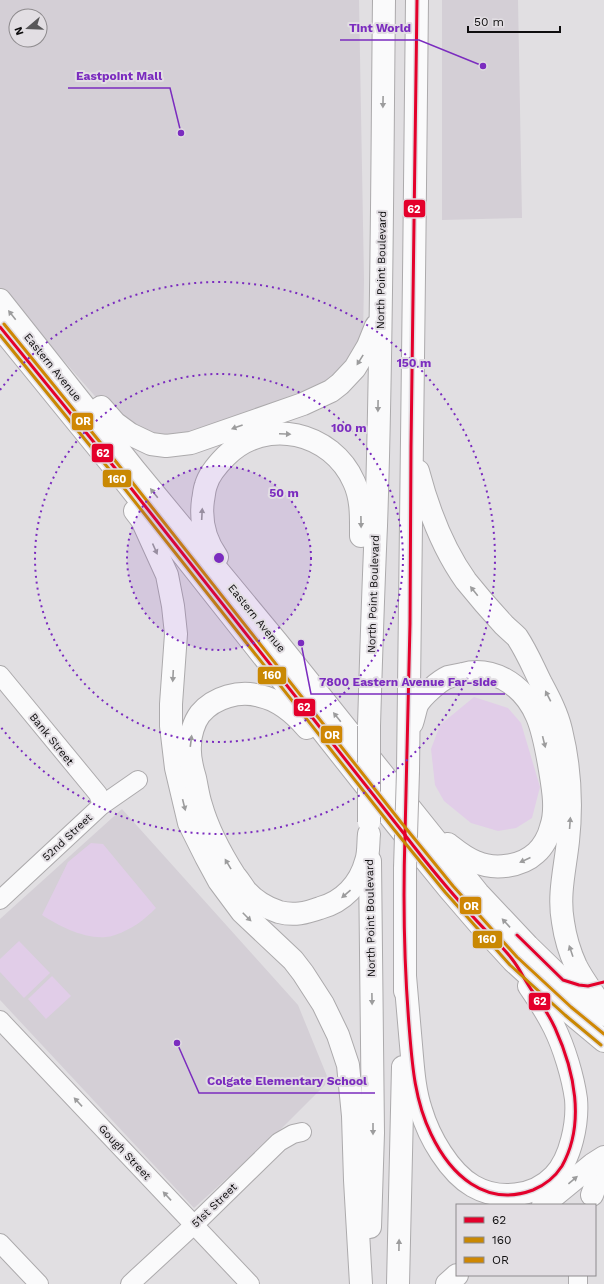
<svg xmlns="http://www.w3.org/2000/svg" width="604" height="1284" font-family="'Work Sans',sans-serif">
<rect width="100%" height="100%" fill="#e1dfe2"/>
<g fill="#d4cfd6" fill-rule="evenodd">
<path d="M0,0H359L364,280L363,337L346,373L308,395L178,440L142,436L115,419L0,288ZM16,16H40V40H16Z"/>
<path d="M442,0H518L522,218L442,220Z"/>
<path d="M122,809L298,1005L329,1081L277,1133L194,1208L0,1000V919Z"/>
</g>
<g fill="#e1cde8">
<path d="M474,697L508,708L521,723L540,787L532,818L516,828L498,831L471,823L444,801L435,785L431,749L440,725Z"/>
<path d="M91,843L103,844L156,908C143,921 132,929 115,935C112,936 108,937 106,937C84,939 59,926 42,915L68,862Z"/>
<path d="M19,941L50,973L24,998L0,972V959Z"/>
<path d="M52,976L71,996L46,1019L28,999Z"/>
</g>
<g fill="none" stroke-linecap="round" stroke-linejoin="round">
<g stroke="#acaaac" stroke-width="20">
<g id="minor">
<path d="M0,675L98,794L102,805"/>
<path d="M0,900L102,805L138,780"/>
<path d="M0,1020L250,1284"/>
<path d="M0,1243L39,1284"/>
<path d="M130,1284L194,1225L279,1142L293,1134L302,1132"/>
<path d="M578,1284V1275"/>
</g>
</g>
<g stroke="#acaaac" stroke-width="24">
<g id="major">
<path d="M0,300L134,469L277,642L478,893L528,946L563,980L604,1015"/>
<path d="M0,327L113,466L396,824L449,889L480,925L513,961L568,1011L604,1041"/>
<path d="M101,407L115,423L130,434L151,444L166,446L191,443L303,404L331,391L340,384L355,368L368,346L376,326"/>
<path d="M418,471C428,509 443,549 466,581C478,596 491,611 504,625C508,629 513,633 517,637C527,652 533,667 541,683C549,698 557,713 561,730C570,767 572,804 568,841C565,869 558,895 563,922C565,936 570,953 576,966C582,978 591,990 599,1002"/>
<path d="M135,511L142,520L167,575L173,606L176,634L171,704V726L176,768L189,823L206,857L219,881L242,912L293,960L303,973L323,1004L338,1035L348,1065L353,1116L355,1180L361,1284"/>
<path d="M217,557C205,540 200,522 203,500C204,496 204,490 206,485C209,474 218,464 226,456C266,416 332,432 354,482C362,499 361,518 361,536"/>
<path d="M412,723C414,717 415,711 417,705C422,696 439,681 448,677C453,676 458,675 463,674C477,670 492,673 504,679C539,698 544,735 550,770C553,788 557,810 551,827C549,836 543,847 536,853C521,867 494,870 476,862C465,858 457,851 448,844"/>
<path d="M369,726C371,659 373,592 376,526C382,351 382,175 384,0"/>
<path d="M307,728C295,714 279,700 260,696C240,690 214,697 200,714C194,722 190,735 190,745C189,756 192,768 195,778C197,787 198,796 201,805C208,830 221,854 235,876C239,880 242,886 246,891C254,900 267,908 279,912C294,916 306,913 320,908C343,902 360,884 366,861C369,853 368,842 369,834"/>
<path d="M408,771C412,514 414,257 417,0"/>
<path d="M370,861L373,1133L370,1227"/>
<path d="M405,868V991"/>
<path d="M405,976C407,999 409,1022 411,1045C413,1067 414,1089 421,1110C429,1137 449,1172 473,1186C499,1201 534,1197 554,1176C571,1159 578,1122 576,1099C573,1077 564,1047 554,1027C547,1013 538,999 529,986"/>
<path d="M592,1195L600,1173L604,1166"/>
<path d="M543,1205L593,1164L604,1157"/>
<path d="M398,1284L403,1067"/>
<path d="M447,1284L457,1275"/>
</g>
</g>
<use href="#minor" stroke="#fafafb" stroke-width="18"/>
<use href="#major" stroke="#fafafb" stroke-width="22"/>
<g stroke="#acaaac" stroke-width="24" stroke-linecap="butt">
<g id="major-bridge">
<path d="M369,822V726"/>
<path d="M405,868L408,771"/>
</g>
</g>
<use href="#major-bridge" stroke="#fafafb" stroke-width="22"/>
<g stroke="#e2dee3" stroke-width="6">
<g id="bus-1">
<path d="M0,327L119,473L405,835"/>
<path d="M405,835C425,861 446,887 468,911C482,928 499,942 512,959C520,969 525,981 533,992C541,1003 549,1015 555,1028C574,1070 586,1123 562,1166C555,1177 545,1185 533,1190C485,1208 450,1174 431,1134C414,1099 412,1062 409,1025C404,962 403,898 405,835Z"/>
<path d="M405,835L410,624L411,447L417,0"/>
<path d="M517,935L563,980L579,985L588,986L604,982"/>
</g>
</g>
<g stroke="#e2dee3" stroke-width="6">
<path id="bus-2" d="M0,335L109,469L392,827L445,892L510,965L565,1015L601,1045"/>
</g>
<g stroke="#e2dee3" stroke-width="6">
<path id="bus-3" d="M4,324L117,463L400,821L453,886L517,957L571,1007L604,1034"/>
</g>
<use href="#bus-1" stroke="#e4002b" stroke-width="3"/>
<use href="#bus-2" stroke="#c98803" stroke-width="3"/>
<use href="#bus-3" stroke="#cf8703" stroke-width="3"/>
</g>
<defs><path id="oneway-solid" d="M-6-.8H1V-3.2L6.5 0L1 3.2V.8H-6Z"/></defs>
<g fill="#9c9c9d">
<use href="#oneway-solid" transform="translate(383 102) rotate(91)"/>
<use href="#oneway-solid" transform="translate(12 315) rotate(-128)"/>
<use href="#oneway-solid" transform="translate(360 360) rotate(122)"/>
<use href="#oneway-solid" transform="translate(378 406) rotate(91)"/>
<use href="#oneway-solid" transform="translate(237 427) rotate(160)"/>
<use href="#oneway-solid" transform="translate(285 434) rotate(2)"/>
<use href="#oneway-solid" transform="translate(154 493) rotate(-129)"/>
<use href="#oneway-solid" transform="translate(202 514) rotate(-87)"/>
<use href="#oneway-solid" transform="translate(361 522) rotate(89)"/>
<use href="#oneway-solid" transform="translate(155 549) rotate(66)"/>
<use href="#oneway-solid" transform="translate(474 591) rotate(-129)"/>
<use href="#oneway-solid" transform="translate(173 676) rotate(93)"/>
<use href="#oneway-solid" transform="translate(548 696) rotate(-117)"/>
<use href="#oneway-solid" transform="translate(337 717) rotate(-129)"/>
<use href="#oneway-solid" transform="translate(191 741) rotate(-83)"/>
<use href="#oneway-solid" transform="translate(544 742) rotate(76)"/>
<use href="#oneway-solid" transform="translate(184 805) rotate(76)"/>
<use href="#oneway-solid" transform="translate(570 823) rotate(-86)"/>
<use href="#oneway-solid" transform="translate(525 860) rotate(156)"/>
<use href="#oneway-solid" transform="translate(228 864) rotate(-121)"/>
<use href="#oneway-solid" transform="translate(346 894) rotate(139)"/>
<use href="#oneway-solid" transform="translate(247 917) rotate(45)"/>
<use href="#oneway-solid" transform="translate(506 923) rotate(-133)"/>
<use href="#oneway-solid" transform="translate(571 951) rotate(-109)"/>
<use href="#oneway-solid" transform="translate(372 999) rotate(89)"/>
<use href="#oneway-solid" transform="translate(78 1102) rotate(-133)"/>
<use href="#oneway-solid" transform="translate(373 1129) rotate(90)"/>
<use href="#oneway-solid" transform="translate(573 1180) rotate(-40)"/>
<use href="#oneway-solid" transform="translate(167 1196) rotate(-133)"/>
<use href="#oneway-solid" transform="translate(399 1245) rotate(-89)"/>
</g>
<circle cx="219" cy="558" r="92" fill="#7b2cbf" fill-opacity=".12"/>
<g fill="none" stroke="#7b2cbf" stroke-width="2" stroke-dasharray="2 4">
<circle cx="219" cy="558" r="92"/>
<circle cx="219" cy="558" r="184"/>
<path d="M0 390A276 276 0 1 1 0 726"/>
</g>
<g text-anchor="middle" stroke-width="4" stroke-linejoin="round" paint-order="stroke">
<g font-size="11" fill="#0f0e0f" stroke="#e2dee3">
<text transform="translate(381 270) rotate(-89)" y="4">North Point Boulevard</text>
<text transform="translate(53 367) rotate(51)" y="4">Eastern Avenue</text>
<text transform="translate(373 594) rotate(-88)" y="4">North Point Boulevard</text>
<text transform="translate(257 618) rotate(51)" y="4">Eastern Avenue</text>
<text transform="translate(52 739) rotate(51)" y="4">Bank Street</text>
<text transform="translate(67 837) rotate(-43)" y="4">52nd Street</text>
<text transform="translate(370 918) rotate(-91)" y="4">North Point Boulevard</text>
<text transform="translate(125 1152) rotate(47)" y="4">Gough Street</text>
<text transform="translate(214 1205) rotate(-44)" y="4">51st Street</text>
</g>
</g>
<circle cx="219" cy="558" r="6" fill="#7b2cbf" stroke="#e2dee3" stroke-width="2"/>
<g font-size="12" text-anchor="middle" font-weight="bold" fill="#7b2cbf" stroke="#e2dee3" stroke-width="4" stroke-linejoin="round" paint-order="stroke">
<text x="414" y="367">150 m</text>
<text x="349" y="432">100 m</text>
<text x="284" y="497">50 m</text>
</g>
<path fill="none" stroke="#7b2cbf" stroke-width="1.5" d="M483 66L419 40H340M181 133L170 88H68M301 643L311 694H505M177 1043L199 1093H375"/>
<g fill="#7b2cbf" stroke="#e2dee3" stroke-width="1.5">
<circle cx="483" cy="66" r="4"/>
<circle cx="181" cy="133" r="4"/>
<circle cx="301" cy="643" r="4"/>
<circle cx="177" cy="1043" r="4"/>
</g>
<g font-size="12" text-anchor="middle" font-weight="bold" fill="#7b2cbf" stroke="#e2dee3" stroke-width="4" stroke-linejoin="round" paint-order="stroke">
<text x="380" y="32">Tint World</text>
<text x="119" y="80">Eastpoint Mall</text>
<text x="408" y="686">7800 Eastern Avenue Far-side</text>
<text x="287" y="1085">Colgate Elementary School</text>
</g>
<g stroke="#e2dee3" stroke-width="1.5">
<rect x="403" y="199" width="23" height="19" rx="4" fill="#e4002b"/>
<rect x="71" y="412" width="23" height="19" rx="4" fill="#cf8703"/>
<rect x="91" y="443" width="23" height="20" rx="4" fill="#e4002b"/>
<rect x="102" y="469" width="30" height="19" rx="4" fill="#c98803"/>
<rect x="257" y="666" width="30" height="19" rx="4" fill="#c98803"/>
<rect x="293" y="698" width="23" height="19" rx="4" fill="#e4002b"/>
<rect x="320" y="725" width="23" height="19" rx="4" fill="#cf8703"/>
<rect x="459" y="896" width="23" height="19" rx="4" fill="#cf8703"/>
<rect x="472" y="930" width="31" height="19" rx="4" fill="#c98803"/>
<rect x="528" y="992" width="23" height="19" rx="4" fill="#e4002b"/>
</g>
<g font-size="11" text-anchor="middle" font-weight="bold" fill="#fff">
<text x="414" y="213">62</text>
<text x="83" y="425">OR</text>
<text x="103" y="457">62</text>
<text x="117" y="483">160</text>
<text x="272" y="679">160</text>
<text x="304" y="711">62</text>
<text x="332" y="739">OR</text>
<text x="471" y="910">OR</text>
<text x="487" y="943">160</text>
<text x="540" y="1005">62</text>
</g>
<rect x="456" y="1204" width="140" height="72" fill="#e2dee3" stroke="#8e8b8e"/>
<rect x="464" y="1217" width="20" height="6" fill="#e4002b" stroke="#8e8b8e"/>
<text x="492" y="1224" font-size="12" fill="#0f0e0f">62</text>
<rect x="464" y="1237" width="20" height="6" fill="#c98803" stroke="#8e8b8e"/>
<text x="492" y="1244" font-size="12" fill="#0f0e0f">160</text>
<rect x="464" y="1257" width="20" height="6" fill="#cf8703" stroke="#8e8b8e"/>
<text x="492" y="1264" font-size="12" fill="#0f0e0f">OR</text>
<g transform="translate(28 28) rotate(251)"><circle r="19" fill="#e2dee3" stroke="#8e8b8e"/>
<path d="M0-3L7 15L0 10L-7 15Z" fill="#585759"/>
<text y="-6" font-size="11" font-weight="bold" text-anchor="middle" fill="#0f0e0f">N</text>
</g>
<path d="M468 26v6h92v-6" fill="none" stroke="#0f0e0f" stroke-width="2"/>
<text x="474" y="26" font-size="12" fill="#0f0e0f" stroke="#e2dee3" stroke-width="3" paint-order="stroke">50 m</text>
</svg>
